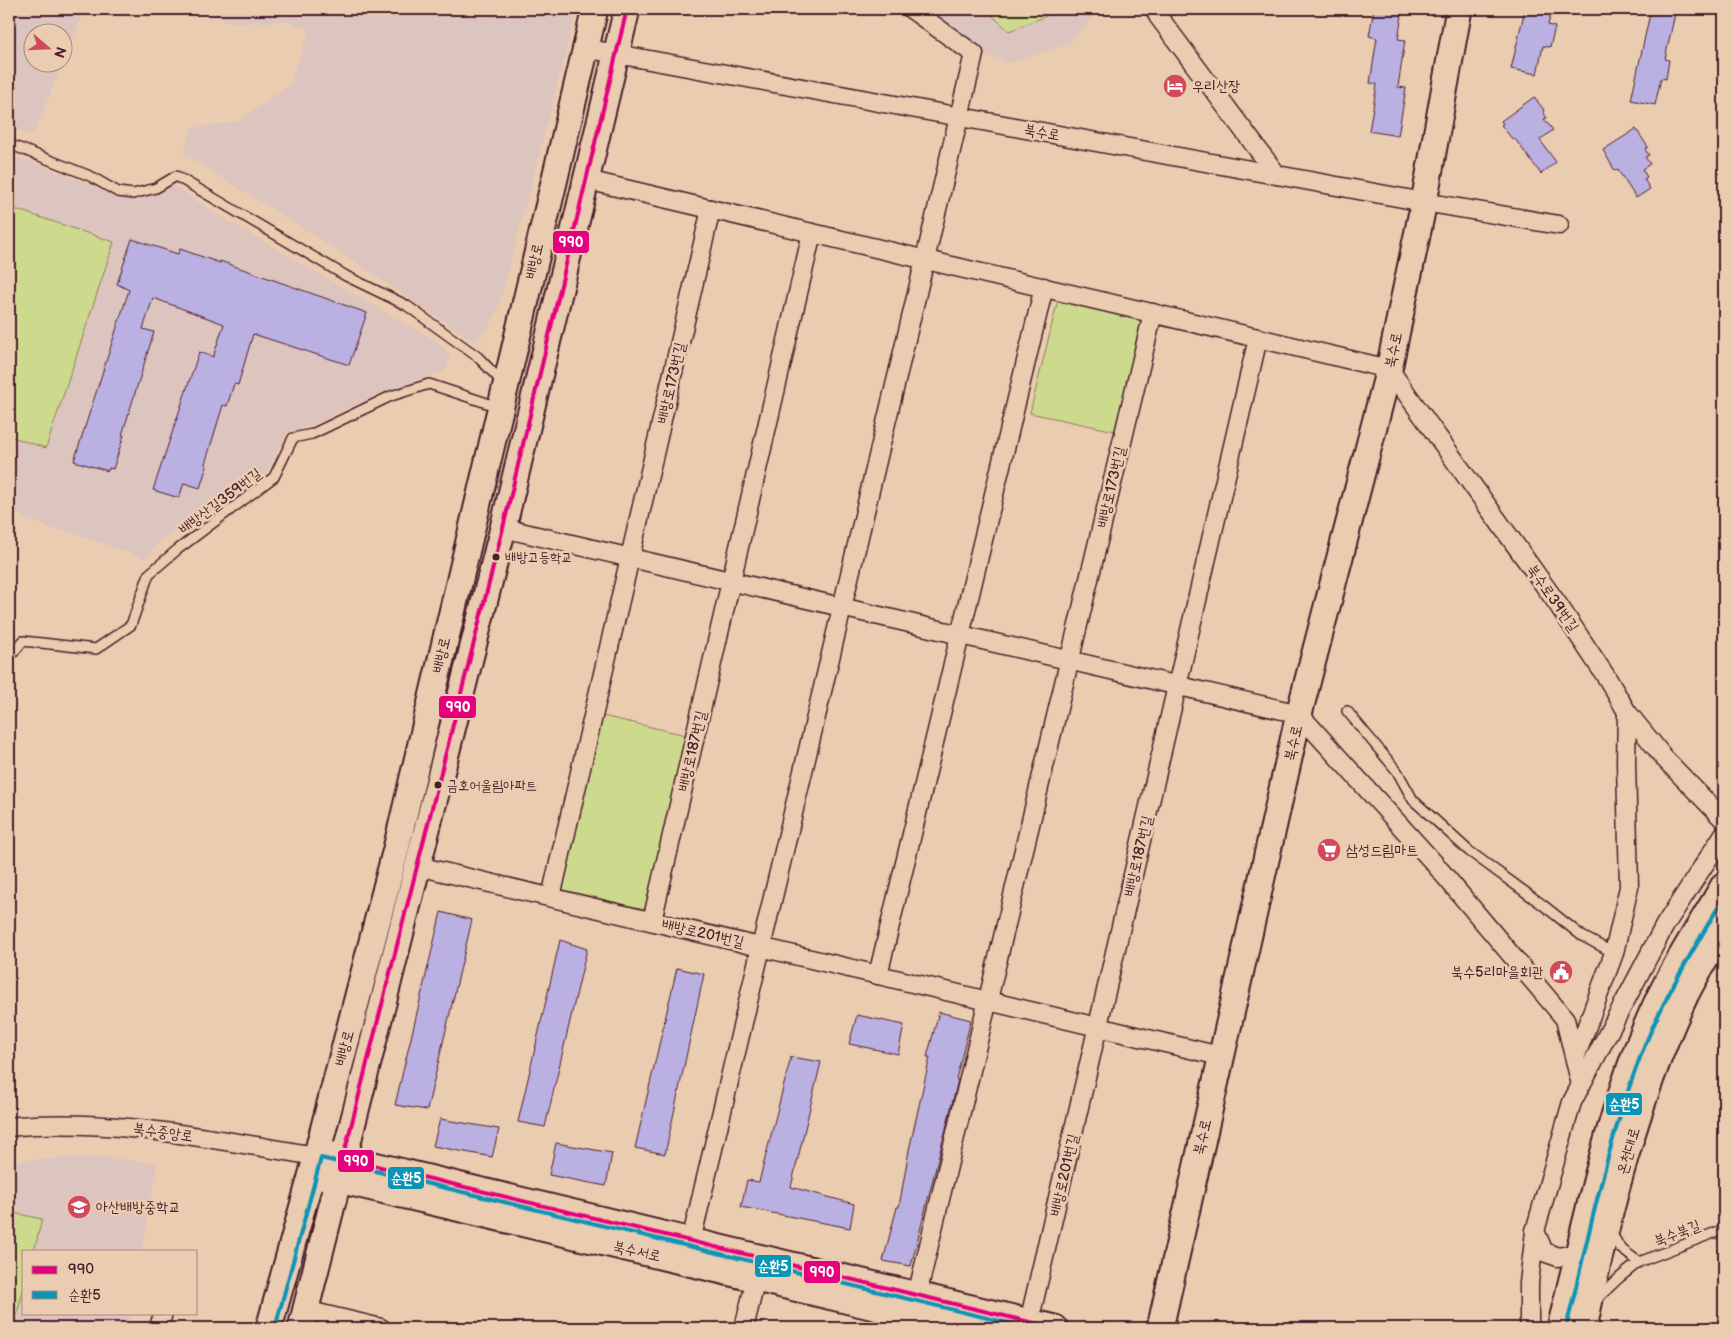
<svg xmlns="http://www.w3.org/2000/svg" width="1733" height="1337" font-family="'Balsamiq Sans','Poor Story',sans-serif">
<rect width="100%" height="100%" fill="#eaccb0"/>
<filter id="ink" filterUnits="userSpaceOnUse"><feTurbulence type="fractalNoise" baseFrequency=".02" numOctaves="2"/><feDisplacementMap in="SourceGraphic" scale="10" xChannelSelector="R" yChannelSelector="G"/><feConvolveMatrix kernelMatrix="1 2 1 2 8 2 1 2 1" color-interpolation-filters="sRGB"/></filter>
<g filter="url(#ink)">
<g fill="#dcc4bf" fill-rule="evenodd">
<path d="M9,9H88L82,15L33,135L9,127ZM32,32H62V62H32Z"/>
<path d="M193,9H577L500,302L488,329L475,342L320,239L184,154L192,128L237,122L288,87L310,30L285,21L234,23Z"/>
<path d="M920,9H1099L1069,44L1008,63L986,55Z"/>
<path d="M9,154L85,182L103,192L137,201L173,185L216,214L440,344L450,357L445,370L423,379L390,389L315,424L288,432L261,482L245,495L181,527L160,541L145,558L68,531H60L23,518L17,512L11,485L9,483Z"/>
<path d="M106,1157L157,1164L142,1251H24V1313H131L128,1328H9V1162L59,1158Z"/>
</g>
<g fill="#cdda8e" stroke="#8c7c5c">
<path d="M985,9H1055L1046,16L1009,31Z"/>
<path d="M9,207L114,242L46,448L9,436Z"/>
<path d="M1058,300L1144,319L1115,431L1030,413Z"/>
<path d="M594,714L690,736L647,925L550,901Z"/>
<path d="M9,1212L42,1219L34,1251H24V1287L13,1328H9Z"/>
</g>
<g fill="#bbb0e2" stroke="#4a1f2b">
<path d="M1374,9H1403L1398,39L1405,40L1398,87L1406,88L1398,136L1369,131L1377,84L1370,83L1377,38L1369,36Z"/>
<path d="M1525,9H1552L1548,25L1555,27L1550,47L1543,46L1537,74L1511,69Z"/>
<path d="M1651,9H1676L1665,59L1669,60L1666,79L1661,78L1655,105L1631,100Z"/>
<path d="M1534,97L1544,110L1543,112L1547,118L1544,119L1553,130L1540,140L1556,162L1541,174L1515,139L1513,140L1501,125L1503,124L1501,121Z"/>
<path d="M1636,129L1648,147L1645,149L1649,155L1645,157L1650,164L1642,169L1647,177L1644,179L1650,189L1636,198L1618,170L1615,171L1603,150Z"/>
<path d="M132,239L178,254L180,249L220,263V261L367,313L349,365L253,334L238,385L234,384L227,406L223,405L205,464L207,466L200,488L184,483L179,498L153,490L199,352L213,357L224,324L153,298L143,329L154,332L122,435H124L113,469L109,468L108,471L74,461L129,290L117,284Z"/>
<path d="M441,912L472,920L427,1110L395,1105Z"/>
<path d="M560,940L587,949L545,1127L518,1122Z"/>
<path d="M677,968L704,974L665,1154L635,1148Z"/>
<path d="M939,1012L971,1020L956,1079L958,1080L945,1132L911,1266L883,1261L897,1207H899L909,1150L930,1057H927Z"/>
<path d="M857,1015L904,1025L898,1054L849,1044Z"/>
<path d="M791,1057L821,1062L791,1187L854,1204L850,1228L741,1207L747,1180L759,1182Z"/>
<path d="M440,1119L499,1129L492,1157L433,1146Z"/>
<path d="M556,1143L612,1153L606,1186L549,1175Z"/>
</g>
<g fill="none" stroke-linecap="round" stroke-linejoin="round">
<g stroke="#4a1f2b" stroke-width="12">
<g id="lane">
<path d="M9,144L90,176L118,192L133,194L156,188L176,176L346,276L406,305L478,357L503,383"/>
<path d="M9,658L23,641L96,649L131,625L149,574L177,550L274,477L293,438L312,434L391,396L429,384L499,407"/>
<path d="M1347,711L1397,771L1413,800L1469,851L1543,905L1582,936L1614,953"/>
<path d="M1611,1232L1620,1248L1639,1262"/>
<path d="M1597,1299L1619,1278L1639,1262L1724,1229"/>
</g>
</g>
<g stroke="#4a1f2b" stroke-width="21">
<g id="street">
<path d="M1155,9L1158,16L1277,175"/>
<path d="M584,48L1424,202L1559,225"/>
<path d="M587,180L1389,369L1557,603L1607,678L1627,712L1665,759L1724,820"/>
<path d="M503,528L1299,714L1434,863L1565,1019L1581,1085"/>
<path d="M418,866L1220,1056"/>
<path d="M551,897L711,209"/>
<path d="M652,921L812,233"/>
<path d="M878,975L1044,287"/>
<path d="M1575,1058L1614,953L1629,887L1626,762L1627,712"/>
<path d="M9,1127C111,1117 215,1140 316,1156"/>
<path d="M1535,1231L1544,1252L1558,1257L1579,1253"/>
<path d="M691,1241L974,54L911,9"/>
<path d="M917,1295L1153,313"/>
<path d="M305,1310L381,1328"/>
<path d="M1029,1322L1258,338"/>
<path d="M159,1328L163,1313"/>
<path d="M744,1328L756,1279"/>
<path d="M1530,1328L1529,1319V1283L1535,1231L1572,1102L1665,925L1724,834"/>
</g>
</g>
<g stroke="#4a1f2b" stroke-width="29">
<g id="secondary">
<path d="M328,1154L1055,1328"/>
<path d="M322,1176L963,1328"/>
<path d="M269,1328L312,1173L396,849L595,9"/>
<path d="M301,1328L503,528L627,9"/>
<path d="M1160,1328L1299,714L1389,369L1424,202L1459,9"/>
<path d="M1560,1328C1587,1221 1610,1100 1658,1000C1677,960 1702,923 1724,885"/>
<path d="M1584,1328C1607,1215 1636,1100 1686,994C1697,972 1711,950 1724,928"/>
</g>
</g>
<use href="#lane" stroke="#eaccb0" stroke-width="9"/>
<use href="#street" stroke="#eaccb0" stroke-width="18"/>
<use href="#secondary" stroke="#eaccb0" stroke-width="25"/>
<g stroke="#eaccb0" stroke-width="8">
<path id="bus-1" d="M627,9L503,528L343,1158L1055,1328"/>
</g>
<g stroke="#eaccb0" stroke-width="8">
<g id="bus-2">
<path d="M275,1328L321,1158L1029,1328"/>
<path d="M1566,1328C1590,1232 1609,1132 1647,1040C1668,990 1697,944 1724,897"/>
</g>
</g>
<use href="#bus-1" stroke="#e5007d" stroke-width="4"/>
<use href="#bus-2" stroke="#0b94b6" stroke-width="4"/>
</g>
</g>
<defs>
<g id="hotel-disc" transform="scale(1.25)"><circle r="9.5" fill="#d1495b" stroke="#eaccb0"/><path d="M-6-4.5h1.5V1H6V5H4.5V3h-9V5H-6ZM-4 0a1.8 1.8 0 1 1 3.6 0ZM.5 0V-2.5h3Q6-2.5 6 0Z" fill="#fff"/></g>
<g id="supermarket-disc" transform="scale(1.25)"><circle r="9.5" fill="#d1495b" stroke="#eaccb0"/><path d="M-6-5.5h2.5l.6 2H6L4.5 2H-2.5L-4.4-4H-6ZM-1.5 3.2a1.3 1.3 0 1 0 .1 0ZM3 3.2a1.3 1.3 0 1 0 .1 0Z" fill="#fff"/></g>
<g id="civic-disc" transform="scale(1.25)"><circle r="9.5" fill="#d1495b" stroke="#eaccb0"/><path d="M-.6-6.5H3V-4.5H.6V-3L4-1V1h2V6H-6V1h2V-1L-.6-3ZM-1.2 2.5V6h2.4V2.5Z" fill="#fff"/></g>
<g id="school-disc" transform="scale(1.25)"><circle r="9.5" fill="#d1495b" stroke="#eaccb0"/><path d="M0-5L7-2L0 1L-7-2ZM-4 1L0 2.5L4 1V4Q0 6-4 4Z" fill="#fff"/></g>
</defs>
<g fill-rule="evenodd">
<use href="#hotel-disc" x="1175" y="86"/>
<use href="#supermarket-disc" x="1329" y="850"/>
<use href="#civic-disc" x="1561" y="972"/>
<use href="#school-disc" x="79" y="1207"/>
</g>
<g fill="#4a1f2b" stroke="#eaccb0" stroke-width="2">
<circle cx="496" cy="557" r="4.5"/>
<circle cx="438" cy="785" r="4.5"/>
</g>
<g text-anchor="middle" stroke-width="5" stroke-linejoin="round" paint-order="stroke">
<g font-size="14" fill="#4a1f2b" stroke="#eaccb0" text-anchor="start">
<text x="505" y="562">배방고등학교</text>
<text x="447" y="790">금호어울림아파트</text>
</g>
<g font-size="15" fill="#4a1f2b" stroke="#eaccb0" text-anchor="start">
<text x="1192" y="91">우리산장</text>
<text x="1346" y="855">삼성드림마트</text>
<text x="1544" y="977" text-anchor="end">북수5리마을회관</text>
<text x="96" y="1212">아산배방중학교</text>
</g>
<g font-size="15" fill="#4a1f2b" stroke="#eaccb0">
<text transform="translate(1042 132) rotate(10)" y="5">북수로</text>
<text transform="translate(534 261) rotate(-77)" y="5">배방로</text>
<text transform="translate(1393 350) rotate(-78)" y="5">북수로</text>
<text transform="translate(671 383) rotate(-77)" y="5">배방로173번길</text>
<text transform="translate(1111 487) rotate(-77)" y="5">배방로173번길</text>
<text transform="translate(220 501) rotate(-37)" y="5">배방산길359번길</text>
<text transform="translate(1553 598) rotate(55)" y="5">북수로39번길</text>
<text transform="translate(441 655) rotate(-77)" y="5">배방로</text>
<text transform="translate(1293 743) rotate(-77)" y="5">북수로</text>
<text transform="translate(692 751) rotate(-77)" y="5">배방로187번길</text>
<text transform="translate(1138 856) rotate(-77)" y="5">배방로187번길</text>
<text transform="translate(703 933) rotate(13)" y="5">배방로201번길</text>
<text transform="translate(344 1048) rotate(-75)" y="5">배방로</text>
<text transform="translate(163 1132) rotate(8)" y="5">북수중앙로</text>
<text transform="translate(1202 1137) rotate(-77)" y="5">북수로</text>
<text transform="translate(1628 1151) rotate(-74)" y="5">온천대로</text>
<text transform="translate(1064 1175) rotate(-77)" y="5">배방로201번길</text>
<text transform="translate(1677 1233) rotate(-21)" y="5">북수북길</text>
<text transform="translate(637 1251) rotate(13)" y="5">북수서로</text>
</g>
</g>
<g stroke="#eaccb0" stroke-width="2">
<rect x="552" y="230" width="38" height="24" rx="5" fill="#e5007d"/>
<rect x="438" y="695" width="39" height="24" rx="5" fill="#e5007d"/>
<rect x="1605" y="1092" width="38" height="24" rx="5" fill="#0b94b6"/>
<rect x="337" y="1149" width="38" height="24" rx="5" fill="#e5007d"/>
<rect x="387" y="1166" width="38" height="24" rx="5" fill="#0b94b6"/>
<rect x="754" y="1254" width="38" height="24" rx="5" fill="#0b94b6"/>
<rect x="803" y="1260" width="38" height="24" rx="5" fill="#e5007d"/>
</g>
<g font-size="14" text-anchor="middle" font-weight="bold" fill="#fff">
<text x="571" y="247">990</text>
<text x="458" y="712">990</text>
<text x="1624" y="1109">순환5</text>
<text x="356" y="1166">990</text>
<text x="406" y="1183">순환5</text>
<text x="773" y="1271">순환5</text>
<text x="822" y="1277">990</text>
</g>
<rect width="1733" height="1337" fill="none" stroke="#eaccb0" stroke-width="30"/>
<rect x="15" y="15" width="1703" height="1307" fill="none" stroke="#4a1f2b" stroke-width="2" filter="url(#ink)"/>
<rect x="22" y="1250" width="175" height="65" fill="#eaccb0" stroke="#aa877b"/>
<rect x="32" y="1266" width="25" height="8" fill="#e5007d" stroke="#aa877b"/>
<text x="68" y="1274" font-size="15" fill="#4a1f2b">990</text>
<rect x="32" y="1291" width="25" height="8" fill="#0b94b6" stroke="#aa877b"/>
<text x="68" y="1300" font-size="15" fill="#4a1f2b">순환5</text>
<g transform="translate(48 48) rotate(109)"><circle r="24" fill="#eaccb0" stroke="#aa877b"/>
<path d="M0-4L9 19L0 12L-9 19Z" fill="#d1495b"/>
<text y="-8" font-size="14" font-weight="bold" text-anchor="middle" fill="#4a1f2b">N</text>
</g>
</svg>
